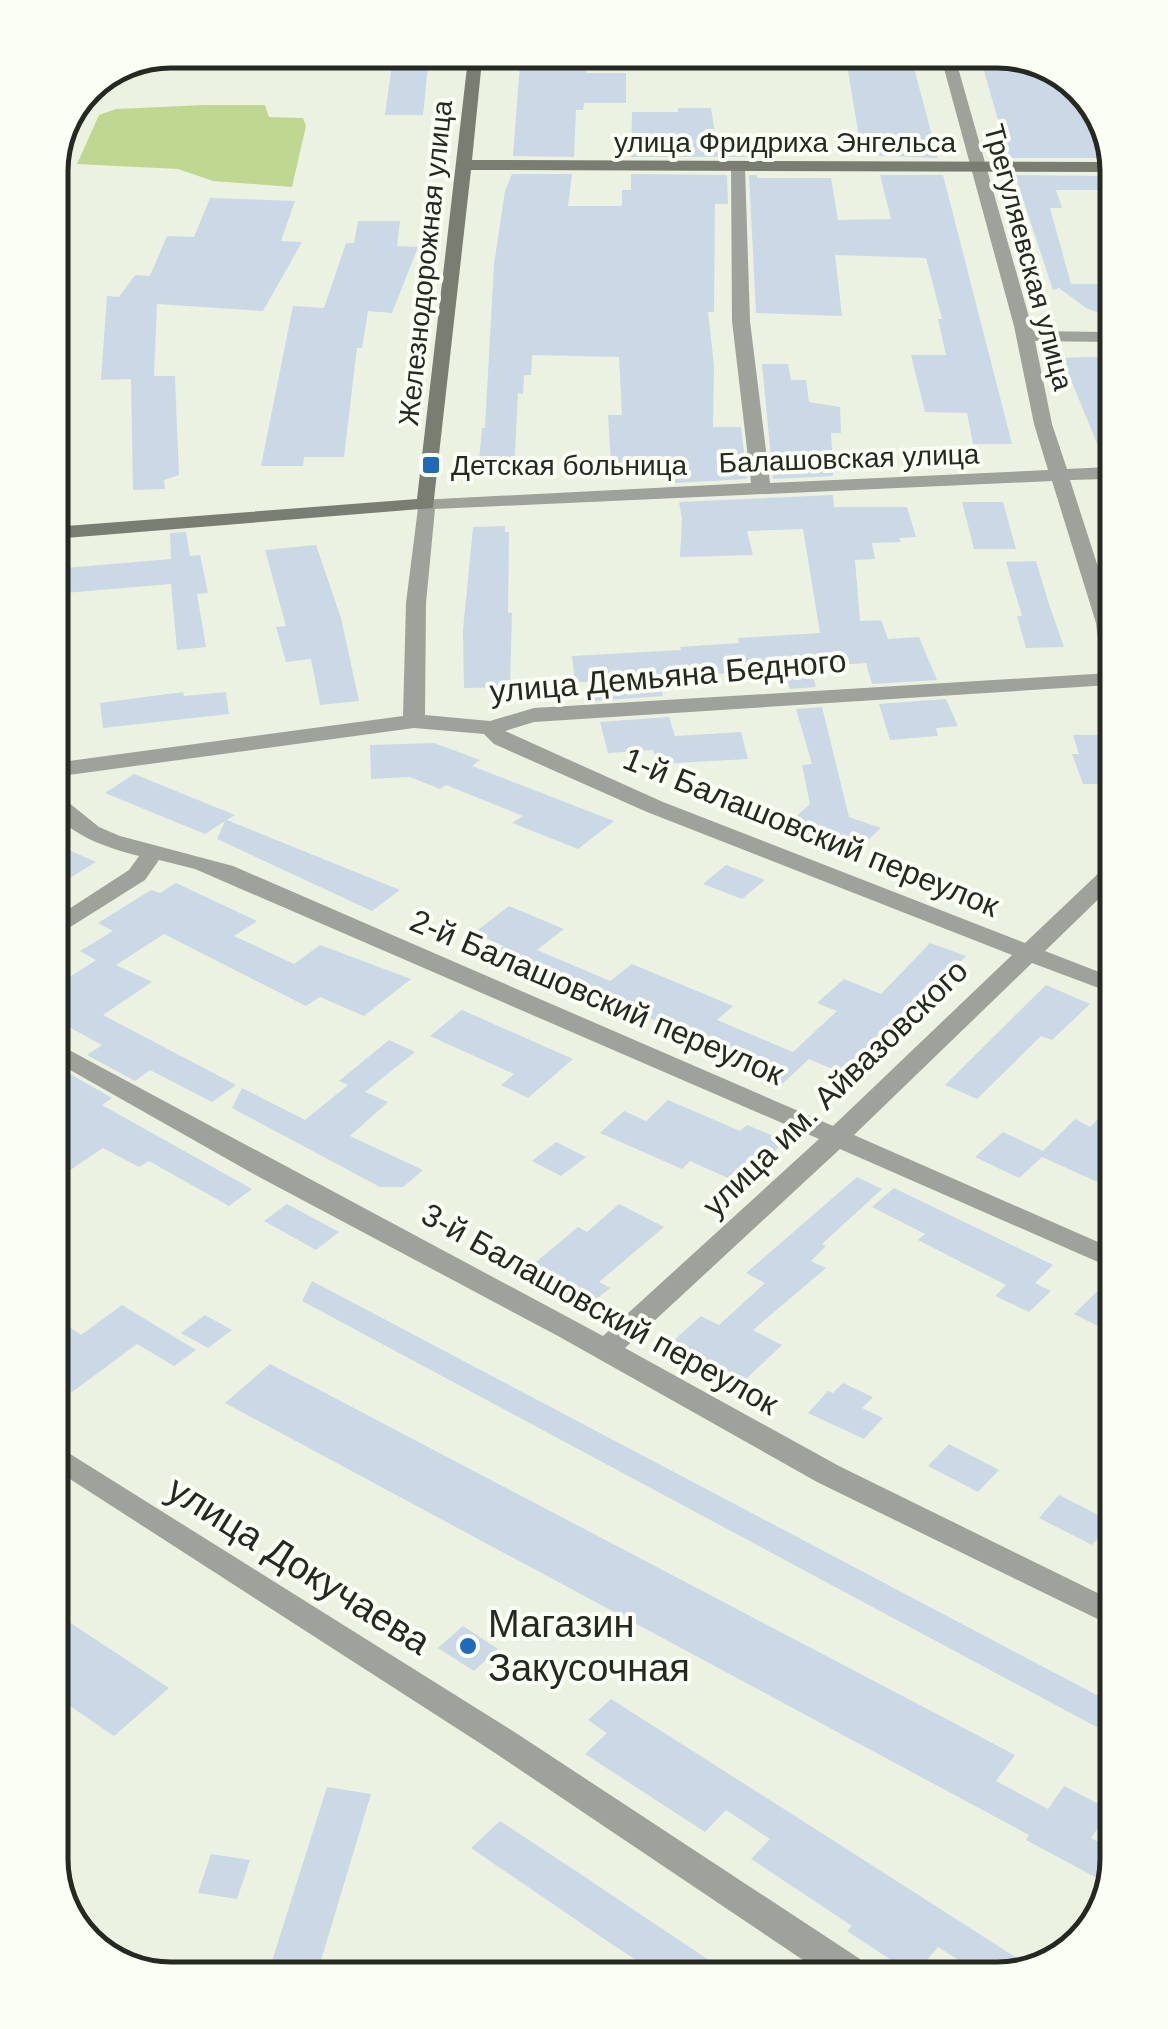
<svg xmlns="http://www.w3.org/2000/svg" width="1168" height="2029" font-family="Arial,sans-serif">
<rect width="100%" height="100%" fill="#ecf2e1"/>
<path fill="#c0d792" d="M205,105H265L269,117L303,118L306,126L292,187L213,181L178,169L77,164L99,115L116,109Z"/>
<g fill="#cbd8e6">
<path d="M521,50H576L575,55L587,56L586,73H626V103H584L583,110H576L574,157L513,156Z"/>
<path d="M978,50H1006L1065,71L1106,118V158H1009Z"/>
<path d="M877,53H910L938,158L862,155L847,65H880Z"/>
<path d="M393,57H429L423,115H385Z"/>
<path d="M678,108H711L716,140H728V146H754L755,157H631L632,112H678Z"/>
<path d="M512,174H572L568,206H622V190H631V174L727,175L728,204H715L714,312H708L714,365L713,427H741L747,479L675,483L671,468H662L661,464H611L608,415H622L619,357L532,355L531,375H524L523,394L518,393L514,471L478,472L482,428H485L494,264L505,191Z"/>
<path d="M749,175H757V178H831L838,220L891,219L880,175H943L1012,444H973L967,413L925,412L911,355H946L938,319H942L926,258L835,255L842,316L756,313Z"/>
<path d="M1015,175L1106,176V190H1056L1062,208H1050L1071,284H1107V316L1086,308L1059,288L1053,290Z"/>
<path d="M210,198L295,201L281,241L302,242L263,311L157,304L154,376H175L179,475L164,480L165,489L133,490L131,379L101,380L107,296L119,297L135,275L150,276L167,236L194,237Z"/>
<path d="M358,221H400L397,246L418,247L392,313L368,311L362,348H357L344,457H304L303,466H261L293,306L324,308L346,243H354Z"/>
<path d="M1084,357H1107L1108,463H1105L1062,358Z"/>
<path d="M762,364H788L791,380H806L809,402L840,407L841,433H831L833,476L773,479Z"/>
<path d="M833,495L834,507H907L916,537L899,538L901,542L872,543L875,559L855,560L860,621L881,620L888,639L919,637L937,680L872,684L866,663L809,667L816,687L790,689L784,669L657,678L663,696L594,701L589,682H575L572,656L681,650L680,647L739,643L738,638L820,633L803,529L747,531L753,555L680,557L682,519L679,502Z"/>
<path d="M962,502H1003L1016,549H974Z"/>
<path d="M505,526V532H509L508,613H512L510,687L464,688L463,630L473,527Z"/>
<path d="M186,532L190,556L200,555L208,593L197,594L206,647L177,650L171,584L53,594V569L171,559L170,533Z"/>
<path d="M316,545L341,618L359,701L320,705L311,659L286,662L276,627L286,626L265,550Z"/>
<path d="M1036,561L1048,601L1064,647L1026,648L1017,616H1022L1006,562Z"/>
<path d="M183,692L184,696L226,692L229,714L103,728L100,703Z"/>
<path d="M946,699L958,726L936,728L938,736L890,740L879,704Z"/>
<path d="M822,707L849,817L881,828L853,854L783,828L810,804L802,765L812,764L796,709Z"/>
<path d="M669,717L675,736L741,732L748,759L658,764L653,750L608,753L600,722Z"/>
<path d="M1073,735H1099L1110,768V784H1083L1072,754H1079Z"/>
<path d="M434,743L480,760L472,766L614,821L578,849L512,823L523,816L446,785L440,789L410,777L371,779L370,745Z"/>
<path d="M134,774L235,815L227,820L400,890L372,911L217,839L225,821L205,834L105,793Z"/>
<path d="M55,844L96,862L55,887Z"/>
<path d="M726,865L765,880L742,899L703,884Z"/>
<path d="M176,883L257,921L234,936L294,964L320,945L411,979L364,1016L320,997L306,1006L164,934L116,965L152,982L103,1015L236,1085L212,1102L150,1070L135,1081L87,1055L102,1045L56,1020V986L96,960L80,951L113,931L98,923L151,890L160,893Z"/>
<path d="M509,906L564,929L537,950L610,981L632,964L733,1006L717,1020L793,1052L837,1011L817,1003L844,979L881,994L930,943L966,956L847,1075L809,1059L782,1084L723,1059L730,1053L610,1001L598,1011L489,958L504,946L474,933Z"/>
<path d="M1046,985L1090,1004L1052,1040L1041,1036L977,1099L945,1085Z"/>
<path d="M462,1010L573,1059L528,1098L501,1085L514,1074L430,1036Z"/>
<path d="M389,1040L415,1052L365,1092L388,1102L350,1136L423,1170L403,1187H380L232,1108L242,1088L305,1120L348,1085L339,1081Z"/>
<path d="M65,1071L112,1098L102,1105L252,1189L229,1206L149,1161L139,1167L103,1148L57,1179L56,1077Z"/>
<path d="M668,1100L740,1131L747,1125L785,1141L750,1176L736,1170L728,1178L690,1161L682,1169L600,1133L624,1111L646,1121Z"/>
<path d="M1113,1104V1189L1042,1157L1019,1178L975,1157L1003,1132L1043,1151L1075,1119L1090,1127Z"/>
<path d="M556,1142L586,1157L561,1176L532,1161Z"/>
<path d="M857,1177L882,1189L822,1244L826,1246L811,1261L826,1268L753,1330L782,1345L745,1380L673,1341L701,1316L719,1325L765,1283L746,1273Z"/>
<path d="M894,1188L1053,1265L1035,1283L1051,1291L1029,1312L995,1296L1006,1285L918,1240L925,1234L872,1207Z"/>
<path d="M287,1204L339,1232L316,1250L264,1221Z"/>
<path d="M619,1204L664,1227L599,1282L610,1288L588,1306L524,1272L578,1227L587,1232Z"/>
<path d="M1114,1275V1316L1102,1328L1074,1314Z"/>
<path d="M312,1281L1106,1700L1103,1703L1117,1711V1738L302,1301Z"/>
<path d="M122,1305L196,1350L174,1366L137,1344L72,1392L59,1384L58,1319L81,1335Z"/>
<path d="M205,1315L232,1330L208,1348L181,1333Z"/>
<path d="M270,1364L1015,1755L996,1781L1048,1809L1064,1786L1110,1810L1091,1838L1118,1852L1110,1885L1026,1840L1029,1835L225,1403Z"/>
<path d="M843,1383L873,1397L862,1408L883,1418L864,1439L808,1413L828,1391L833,1393Z"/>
<path d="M949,1444L999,1470L978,1492L928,1466Z"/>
<path d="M1059,1495L1112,1522L1092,1545L1039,1518Z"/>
<path d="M60,1616L169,1688L114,1736L61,1700Z"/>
<path d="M463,1626L498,1649L474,1671L438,1648Z"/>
<path d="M611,1699L831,1839L1031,1967L971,1968L938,1947L919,1969H905L847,1931L852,1926L751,1859L770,1839L726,1810L705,1832L585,1754L607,1733L588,1720Z"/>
<path d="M327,1787L371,1794L316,1977H267Z"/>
<path d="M500,1821L579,1873L725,1971L655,1972L613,1945L471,1848Z"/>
<path d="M211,1854L250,1860L237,1899L198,1893Z"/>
</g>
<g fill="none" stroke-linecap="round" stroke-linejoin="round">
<g fill="#9fa29b" fill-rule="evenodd">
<path d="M939,50H953L1033,331L1107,332V342L1035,341L1052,424L1067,469L1108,467V479L1070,480L1109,601L1110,655L1099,649L1096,623L1052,481L435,509L426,603L425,715L490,721L534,708L1110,673V685L534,722L505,731L663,802L1025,943L1103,869L1111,867V887L1045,951L1112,977V993L1032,963L854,1135L1114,1249V1269L840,1149L625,1348L839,1466L1116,1602V1628L817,1482L558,1336L250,1172L56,1062V1043L603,1336L819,1139L195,869L159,860L145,880L56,936L55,918L129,870L139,856C108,848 78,838 55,815V796L63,798L99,827L120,836L233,866L833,1126L1012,955L647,812L494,744L484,734L414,728L54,777V763L403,716L406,603L419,500L751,483L732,321L731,164L745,167L750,321L770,483L1048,470L1034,424L1014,326Z"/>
<path d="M59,1447L516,1733L860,1959L864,1969L818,1970L492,1751L59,1472Z"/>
</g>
<path fill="#797d72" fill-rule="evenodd" d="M469,50H483L472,160L1106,162V172L471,170L433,508L53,539V527L417,499Z"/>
</g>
<g fill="#206aba" stroke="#fafef4" stroke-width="4">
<rect x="421" y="455" width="20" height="20" rx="5"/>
<circle cx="468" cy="1646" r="10"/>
</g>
<g text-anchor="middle" stroke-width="8" stroke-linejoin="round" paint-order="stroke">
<g font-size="28" fill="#262822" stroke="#fafef4">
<text x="785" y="152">улица Фридриха Энгельса</text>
<text transform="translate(1029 257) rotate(75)" y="10">Трегуляевская улица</text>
<text transform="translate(425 263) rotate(-84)" y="10">Железнодорожная улица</text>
<text transform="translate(849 458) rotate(-2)" y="10">Балашовская улица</text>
</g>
<g font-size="28" fill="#262822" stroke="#fafef4" text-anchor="start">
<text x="451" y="475">Детская больница</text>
</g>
<g font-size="32" fill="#262822" stroke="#fafef4">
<text transform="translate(668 676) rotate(-5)" y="11">улица Демьяна Бедного</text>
<text transform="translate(811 832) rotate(22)" y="11">1-й Балашовский переулок</text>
<text transform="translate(597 997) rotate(23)" y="11">2-й Балашовский переулок</text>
<text transform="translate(835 1088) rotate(-44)" y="11">улица им. Айвазовского</text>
<text transform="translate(600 1309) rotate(29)" y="11">3-й Балашовский переулок</text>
</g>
<g font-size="38" fill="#262822" stroke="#fafef4">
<text transform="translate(299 1565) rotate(32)" y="13">улица Докучаева</text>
</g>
<g font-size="38" fill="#262822" stroke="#fafef4" text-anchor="start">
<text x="488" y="1637">Магазин<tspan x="488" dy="44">Закусочная</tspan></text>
</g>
</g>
<path d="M0 0H1168V2029H0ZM171 68H997A103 103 0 0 1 1100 171V1859A103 103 0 0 1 997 1962H171A103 103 0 0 1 68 1859V171A103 103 0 0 1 171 68Z" fill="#fafef4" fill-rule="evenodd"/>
<path fill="none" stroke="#262822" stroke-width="5" d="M171 68H997A103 103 0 0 1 1100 171V1859A103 103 0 0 1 997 1962H171A103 103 0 0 1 68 1859V171A103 103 0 0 1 171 68Z"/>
</svg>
